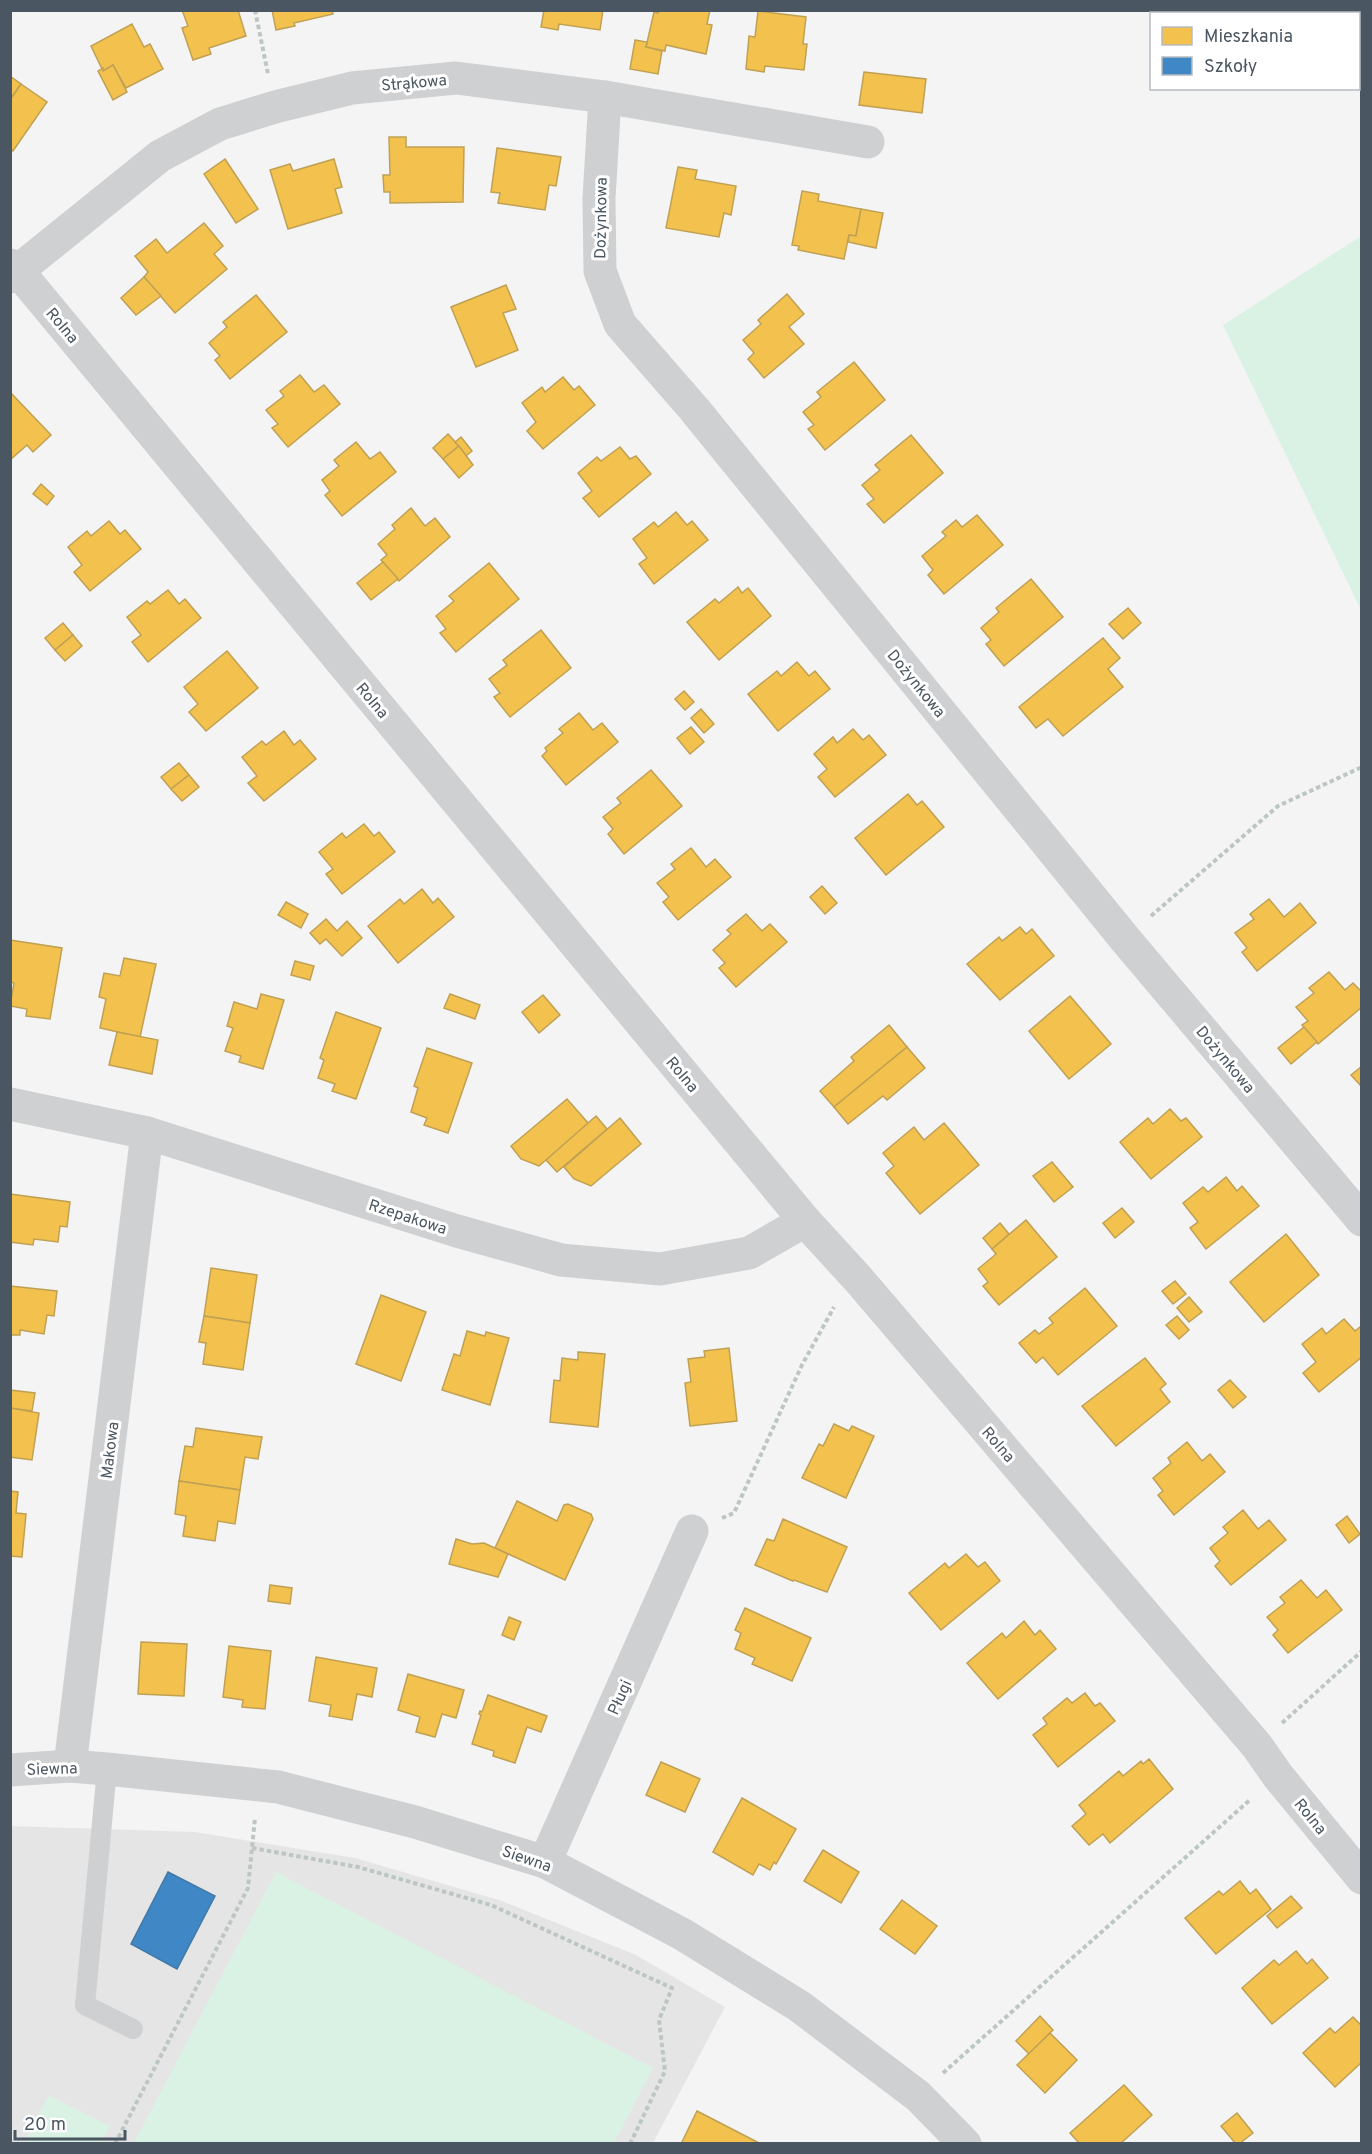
<svg xmlns="http://www.w3.org/2000/svg" width="1372" height="2154" font-family="Overpass,sans-serif">
<rect width="100%" height="100%" fill="#f4f4f4"/>
<path fill="#e6e5e6" d="M11,1826L195,1832L355,1858L502,1901L636,1955L725,2007L653,2143L11,2144Z"/>
<g fill="#d9f2e3">
<path d="M1361,236V610L1223,325Z"/>
<path d="M276,1872L653,2068L614,2143H134Z"/>
<path d="M49,2095L110,2126L101,2143H24Z"/>
</g>
<g fill="#f2c14e" stroke="#c0a154" stroke-width="1.5">
<path d="M182,10H238L246,36L209,48L211,54L193,60L182,28L188,26Z"/>
<path d="M272,10H332L333,14L294,23L295,26L276,30Z"/>
<path d="M544,10H603L600,30L559,24L558,30L541,27Z"/>
<path d="M659,10H710L707,24L712,25L706,54L666,45L665,51L646,47L654,12L658,13Z"/>
<path d="M758,11L806,17L803,44H807L804,70L765,66L764,72L746,69L749,36L755,37Z"/>
<path d="M132,24L144,47L150,44L163,69L126,88L113,65L103,71L91,46Z"/>
<path d="M635,40L647,42L646,47L662,51L658,74L630,69Z"/>
<path d="M113,65L127,92L113,100L98,71L103,68V71Z"/>
<path d="M864,72L926,79L922,113L859,105Z"/>
<path d="M10,76L21,84L10,100Z"/>
<path d="M21,84L47,102L13,151L10,149V100Z"/>
<path d="M389,137H406V147H464L463,202L390,203V192H384L383,175H390Z"/>
<path d="M497,148L561,157L556,186L549,185L545,210L498,203L500,193L491,192Z"/>
<path d="M225,159L258,209L236,223L204,174Z"/>
<path d="M334,159L342,187L335,189L342,213L288,229L270,170L290,164L293,171Z"/>
<path d="M678,167L697,170L695,179L736,186L731,215L724,213L719,237L666,228Z"/>
<path d="M802,191L819,194L818,201L861,209L856,236L849,235L844,259L798,250L799,246L792,245Z"/>
<path d="M861,209L883,213L876,248L848,242L849,235L856,236Z"/>
<path d="M204,223L223,246L214,254L227,269L175,313L144,277L148,272L135,256L156,239L167,253Z"/>
<path d="M144,277L161,296L136,315L121,298Z"/>
<path d="M506,285L516,309L503,313L518,350L476,367L451,307Z"/>
<path d="M787,294L804,314L789,327L804,344L764,378L748,359L754,353L743,340L761,324L758,320Z"/>
<path d="M256,295L287,332L230,379L215,360L220,356L209,343L227,327L223,322Z"/>
<path d="M854,362L885,400L825,450L808,429L814,425L803,412L821,397L817,392Z"/>
<path d="M300,375L314,392L324,385L340,404L288,447L272,428L278,424L266,410L284,396L280,391Z"/>
<path d="M563,377L574,390L579,386L595,405L543,449L527,431L536,422L522,403L542,387L545,392Z"/>
<path d="M10,392L51,435L33,452L27,445L10,460Z"/>
<path d="M448,434L459,446L443,459L433,448Z"/>
<path d="M911,435L943,473L884,523L867,504L874,499L862,485L880,470L875,465Z"/>
<path d="M461,437L472,451L466,456L455,442Z"/>
<path d="M356,442L370,459L380,452L396,472L342,516L325,495L330,491L322,480L339,466L334,460Z"/>
<path d="M459,446L473,465L459,478L443,459Z"/>
<path d="M620,447L630,459L636,456L651,474L599,517L583,498L592,491L578,473L597,457L601,461Z"/>
<path d="M41,484L54,496L47,505L33,494Z"/>
<path d="M411,508L425,526L435,518L450,537L399,581L381,560L387,555L378,544L395,529L392,525Z"/>
<path d="M676,512L687,525L692,521L708,540L654,584L639,564L647,558L633,539L654,522L658,527Z"/>
<path d="M977,515L1003,545L944,594L928,575L933,570L922,556L946,536L942,532L956,520L962,527Z"/>
<path d="M109,521L120,534L125,530L141,549L90,591L74,572L82,565L68,547L87,531L91,536Z"/>
<path d="M383,562L398,579L371,600L357,583Z"/>
<path d="M489,563L519,599L456,652L440,633L446,629L436,616L454,601L449,596Z"/>
<path d="M1031,579L1063,617L1004,666L986,644L991,640L981,628L999,612L996,608Z"/>
<path d="M738,587L742,593L748,588L771,616L719,660L687,622L715,599L719,603Z"/>
<path d="M168,590L179,604L185,599L201,618L148,662L132,642L141,635L127,617L147,601L150,604Z"/>
<path d="M1128,608L1141,623L1123,639L1109,624Z"/>
<path d="M63,623L73,635L55,650L45,638Z"/>
<path d="M541,630L571,668L510,717L494,697L500,693L489,679L507,665L503,660Z"/>
<path d="M73,635L82,646L65,661L55,650Z"/>
<path d="M1103,638L1120,658L1108,669L1123,687L1063,736L1048,719L1036,728L1019,707Z"/>
<path d="M227,651L258,688L206,731L189,712L198,704L184,687Z"/>
<path d="M797,662L809,676L815,671L830,689L778,731L748,694L777,671L781,676Z"/>
<path d="M684,691L694,702L685,710L675,699Z"/>
<path d="M701,709L714,724L704,733L691,718Z"/>
<path d="M579,713L593,730L602,723L618,742L566,785L542,756L547,751L545,748L563,733L559,729Z"/>
<path d="M691,727L704,742L690,754L677,738Z"/>
<path d="M853,729L863,740L869,735L886,755L835,797L818,777L827,769L814,754L833,737L837,743Z"/>
<path d="M284,731L294,745L300,740L316,759L264,801L248,783L257,776L242,757L262,741L266,745Z"/>
<path d="M179,763L189,775L171,789L161,777Z"/>
<path d="M651,770L682,806L624,854L608,834L613,829L603,817L621,803L617,798Z"/>
<path d="M189,775L199,787L182,801L171,789Z"/>
<path d="M908,794L917,805L922,801L944,827L886,875L855,838Z"/>
<path d="M364,824L374,836L379,832L395,852L342,894L326,874L333,869L319,852L342,833L346,838Z"/>
<path d="M691,848L706,867L715,859L731,877L678,920L663,902L669,897L657,883L675,869L671,864Z"/>
<path d="M822,886L837,903L825,914L810,897Z"/>
<path d="M422,889L433,903L438,898L454,917L398,963L368,926L400,899L404,904Z"/>
<path d="M1269,899L1284,917L1300,903L1316,923L1257,971L1242,952L1247,948L1235,933L1254,919L1250,914Z"/>
<path d="M286,902L308,914L301,928L278,915Z"/>
<path d="M746,914L762,931L770,924L787,942L736,987L719,968L725,963L713,950L731,934L727,930Z"/>
<path d="M326,919L337,931L347,921L362,938L342,956L326,939L320,944L310,933Z"/>
<path d="M1020,927L1026,934L1032,929L1054,956L1000,1000L967,964L999,937L1002,941Z"/>
<path d="M10,940L62,948L50,1019L26,1016L27,1009L10,1006L14,983L10,982Z"/>
<path d="M124,958L156,964L140,1037L100,1028L106,999L99,997L104,973L120,976Z"/>
<path d="M295,961L314,966L310,980L291,975Z"/>
<path d="M1329,972L1345,990L1353,983L1362,992V1007L1318,1044L1302,1025L1308,1021L1296,1007L1314,993L1309,988Z"/>
<path d="M261,994L284,1000L263,1069L239,1062L241,1056L225,1051L233,1028L227,1026L234,1002L257,1009Z"/>
<path d="M450,994L480,1005L475,1019L444,1008Z"/>
<path d="M543,995L560,1015L539,1033L522,1012Z"/>
<path d="M1070,996L1111,1044L1069,1079L1029,1031Z"/>
<path d="M336,1012L381,1028L356,1099L332,1091L335,1084L318,1078L324,1060L320,1058Z"/>
<path d="M889,1025L907,1047L834,1107L820,1091L854,1061L851,1057Z"/>
<path d="M1304,1027L1317,1042L1291,1064L1278,1048Z"/>
<path d="M117,1032L158,1040L152,1074L109,1065Z"/>
<path d="M907,1047L925,1068L887,1100L883,1096L848,1124L834,1107Z"/>
<path d="M427,1048L472,1063L448,1133L424,1125L427,1118L411,1112L418,1088L414,1086Z"/>
<path d="M1362,1066V1087L1351,1075Z"/>
<path d="M567,1099L589,1124L539,1166L521,1159L511,1146Z"/>
<path d="M1170,1109L1181,1121L1186,1118L1202,1137L1151,1179L1120,1142L1148,1118L1153,1124Z"/>
<path d="M596,1116L607,1129L557,1172L546,1160Z"/>
<path d="M620,1118L641,1144L591,1186L574,1179L564,1167Z"/>
<path d="M944,1123L979,1165L920,1214L886,1173L894,1166L883,1153L914,1127L924,1140Z"/>
<path d="M1052,1162L1073,1187L1054,1202L1033,1176Z"/>
<path d="M1226,1177L1237,1191L1242,1186L1259,1206L1206,1249L1190,1228L1198,1222L1183,1203L1203,1187L1208,1192Z"/>
<path d="M10,1194L70,1202L67,1227L60,1226L58,1242L34,1239L33,1245L10,1242Z"/>
<path d="M1122,1208L1134,1222L1115,1238L1103,1223Z"/>
<path d="M1026,1220L1057,1257L999,1305L983,1286L988,1282L978,1269L996,1254L992,1249Z"/>
<path d="M1000,1223L1009,1234L992,1249L983,1238Z"/>
<path d="M1286,1234L1319,1275L1264,1322L1230,1282Z"/>
<path d="M211,1268L257,1275L250,1323L204,1316Z"/>
<path d="M1175,1281L1186,1294L1173,1304L1162,1291Z"/>
<path d="M10,1286L57,1291L54,1316L47,1315L44,1334L20,1330V1335H10Z"/>
<path d="M1085,1288L1117,1326L1058,1375L1043,1357L1036,1363L1019,1343L1035,1330L1039,1334L1053,1323L1049,1318Z"/>
<path d="M381,1295L426,1312L401,1381L356,1364Z"/>
<path d="M1189,1297L1202,1312L1189,1322L1177,1308Z"/>
<path d="M204,1316L250,1323L243,1370L203,1364L206,1343L199,1342Z"/>
<path d="M1177,1316L1189,1330L1179,1339L1166,1325Z"/>
<path d="M1344,1319L1355,1331L1360,1327L1362,1329V1357L1319,1392L1303,1373L1316,1362L1302,1344L1322,1328L1326,1334Z"/>
<path d="M467,1331L485,1336L486,1332L509,1338L490,1405L442,1390L454,1354L460,1356Z"/>
<path d="M729,1348L737,1421L690,1426L685,1383L691,1382L688,1359L705,1357L704,1351Z"/>
<path d="M578,1352L605,1354L598,1427L550,1422L554,1380L560,1381L562,1358L578,1360Z"/>
<path d="M1145,1358L1166,1384L1160,1389L1170,1402L1116,1446L1082,1406Z"/>
<path d="M1230,1380L1246,1397L1233,1408L1218,1390Z"/>
<path d="M10,1390L35,1393L32,1411L10,1408Z"/>
<path d="M10,1408L39,1413L32,1460L10,1457Z"/>
<path d="M834,1424L849,1431L852,1426L874,1436L846,1498L802,1478L819,1444L823,1446Z"/>
<path d="M196,1428L262,1437L258,1459L245,1457L240,1490L179,1481L185,1446L193,1447Z"/>
<path d="M1187,1442L1202,1461L1210,1454L1225,1472L1174,1515L1158,1495L1163,1491L1153,1478L1171,1463L1168,1458Z"/>
<path d="M179,1481L240,1490L235,1524L218,1521L215,1541L183,1536L186,1516L175,1514Z"/>
<path d="M10,1491L18,1492L16,1513L26,1514L22,1557L10,1556Z"/>
<path d="M517,1501L557,1521L564,1505L568,1504L591,1514L593,1519L565,1580L495,1548Z"/>
<path d="M1243,1510L1258,1529L1269,1520L1286,1540L1231,1585L1215,1566L1220,1561L1210,1548L1228,1533L1223,1527Z"/>
<path d="M1347,1516L1360,1534L1349,1543L1336,1525Z"/>
<path d="M783,1519L847,1547L827,1592L794,1580L793,1581L755,1565L767,1539L774,1541Z"/>
<path d="M456,1539L472,1544L484,1543L508,1554L498,1577L449,1564Z"/>
<path d="M966,1554L978,1567L985,1562L1000,1581L941,1630L909,1593L945,1563L949,1568Z"/>
<path d="M1301,1580L1317,1598L1326,1590L1342,1610L1288,1653L1273,1635L1278,1630L1267,1617L1285,1603L1280,1597Z"/>
<path d="M270,1585L292,1588L290,1604L268,1601Z"/>
<path d="M745,1608L811,1638L792,1681L752,1664L755,1658L735,1649L741,1633L735,1630Z"/>
<path d="M509,1617L521,1622L514,1640L502,1635Z"/>
<path d="M1024,1621L1035,1635L1040,1630L1056,1649L998,1699L967,1663L1002,1633L1006,1638Z"/>
<path d="M141,1642L187,1644L184,1696L138,1694Z"/>
<path d="M229,1646L271,1651L265,1709L242,1707L243,1700L223,1697Z"/>
<path d="M316,1657L377,1668L372,1697L357,1694L352,1720L329,1716L331,1705L309,1701Z"/>
<path d="M408,1674L464,1690L456,1718L442,1714L435,1737L416,1732L420,1717L398,1710Z"/>
<path d="M1085,1693L1095,1706L1100,1703L1115,1721L1058,1767L1033,1735L1047,1724L1043,1718L1067,1698L1072,1703Z"/>
<path d="M488,1695L547,1716L541,1732L527,1727L515,1763L493,1756L494,1751L472,1744L481,1715L479,1714L480,1711L482,1712Z"/>
<path d="M1149,1759L1173,1789L1110,1843L1103,1834L1089,1845L1072,1826L1086,1814L1079,1805L1119,1771L1123,1776L1141,1761L1143,1764Z"/>
<path d="M661,1762L700,1779L685,1812L646,1795Z"/>
<path d="M742,1798L796,1829L776,1864L774,1862L770,1870L759,1864L753,1875L713,1852Z"/>
<path d="M823,1850L859,1872L841,1903L804,1881Z"/>
<path d="M1240,1881L1250,1894L1256,1889L1271,1909L1216,1954L1185,1918L1219,1891L1223,1895Z"/>
<path d="M1291,1896L1302,1908L1277,1928L1267,1916Z"/>
<path d="M902,1900L937,1926L915,1954L880,1929Z"/>
<path d="M1296,1951L1307,1964L1312,1959L1328,1978L1272,2024L1242,1988L1274,1960L1279,1965Z"/>
<path d="M1040,2016L1053,2030L1029,2054L1016,2041Z"/>
<path d="M1353,2017L1362,2026V2062L1335,2087L1303,2053L1330,2028L1335,2033Z"/>
<path d="M1050,2033L1077,2060L1045,2093L1017,2065Z"/>
<path d="M1124,2085L1152,2115L1120,2144H1080L1070,2133Z"/>
<path d="M697,2111L761,2144H681Z"/>
<path d="M1237,2113L1253,2133L1239,2144H1236L1221,2126Z"/>
</g>
<path fill="#3f88c5" stroke="#4279a7" stroke-width="1.5" d="M168,1872L215,1896L177,1969L131,1944Z"/>
<g fill="none" stroke-linecap="round" stroke-linejoin="round">
<g stroke="#bcc7c4" stroke-width="4" stroke-dasharray="4.5 3" stroke-linecap="butt">
<path d="M255,10L268,74"/>
<path d="M1151,916L1278,806L1362,767"/>
<path d="M722,1518L734,1513L802,1365L834,1307"/>
<path d="M1282,1723L1362,1651"/>
<path d="M252,1848L358,1867L491,1905L672,1988L659,2020L665,2071L630,2144"/>
<path d="M943,2073L1251,1799"/>
<path d="M115,2144L248,1888L255,1818"/>
</g>
<path stroke="#ced0d2" stroke-width="20" d="M107,1769L85,2005L133,2029"/>
<g stroke="#ced0d2" stroke-width="33">
<path d="M605,97L599,198L600,271L620,324L694,409L1125,939L1362,1220"/>
<path d="M10,265L18,271L805,1221L859,1280L1257,1746L1278,1776L1362,1878"/>
<path d="M10,277L160,156L220,124L275,107L352,88L456,78L605,97L868,142"/>
<path d="M10,1104L147,1133L457,1231L561,1260L660,1269L749,1253L805,1221"/>
<path d="M70,1766L147,1133"/>
<path d="M10,1770L70,1766L107,1769L278,1787L415,1822L545,1862L682,1934L799,2006L918,2096L965,2144"/>
<path d="M545,1862L692,1531"/>
</g>
</g>
<g text-anchor="middle" stroke-width="6" stroke-linejoin="round" paint-order="stroke">
<g font-size="16" fill="#4a5661" stroke="#fff">
<text transform="translate(414 82) rotate(-5)" y="6">Strąkowa</text>
<text transform="translate(600 218) rotate(-89)" y="6">Dożynkowa</text>
<text transform="translate(63 325) rotate(50)" y="6">Rolna</text>
<text transform="translate(917 683) rotate(51)" y="6">Dożynkowa</text>
<text transform="translate(373 700) rotate(50)" y="6">Rolna</text>
<text transform="translate(1226 1059) rotate(50)" y="6">Dożynkowa</text>
<text transform="translate(683 1074) rotate(50)" y="6">Rolna</text>
<text transform="translate(408 1216) rotate(18)" y="6">Rzepakowa</text>
<text transform="translate(999 1444) rotate(49)" y="6">Rolna</text>
<text transform="translate(109 1450) rotate(-83)" y="6">Makowa</text>
<text transform="translate(619 1697) rotate(-66)" y="6">Pługi</text>
<text transform="translate(52 1768) rotate(-2)" y="6">Siewna</text>
<text transform="translate(1311 1816) rotate(51)" y="6">Rolna</text>
<text transform="translate(527 1858) rotate(19)" y="6">Siewna</text>
</g>
</g>
<rect width="1372" height="2154" fill="none" stroke="#4a5661" stroke-width="24"/>
<rect x="1150" y="12" width="210" height="78" fill="#ffffff" stroke="#b7bbc0" stroke-width="1.5"/>
<rect x="1162" y="27" width="30" height="18" fill="#f2c14e" stroke="#b7bbc0" stroke-width="1.5"/>
<text x="1204" y="42" font-size="18" fill="#4a5661">Mieszkania</text>
<rect x="1162" y="57" width="30" height="18" fill="#3f88c5" stroke="#b7bbc0" stroke-width="1.5"/>
<text x="1204" y="72" font-size="18" fill="#4a5661">Szkoły</text>
<path d="M15 2130v9h110v-9" fill="none" stroke="#4a5661" stroke-width="3"/>
<text x="24" y="2130" font-size="18" fill="#4a5661" stroke="#ffffff" stroke-width="4.5" paint-order="stroke">20 m</text>
</svg>
